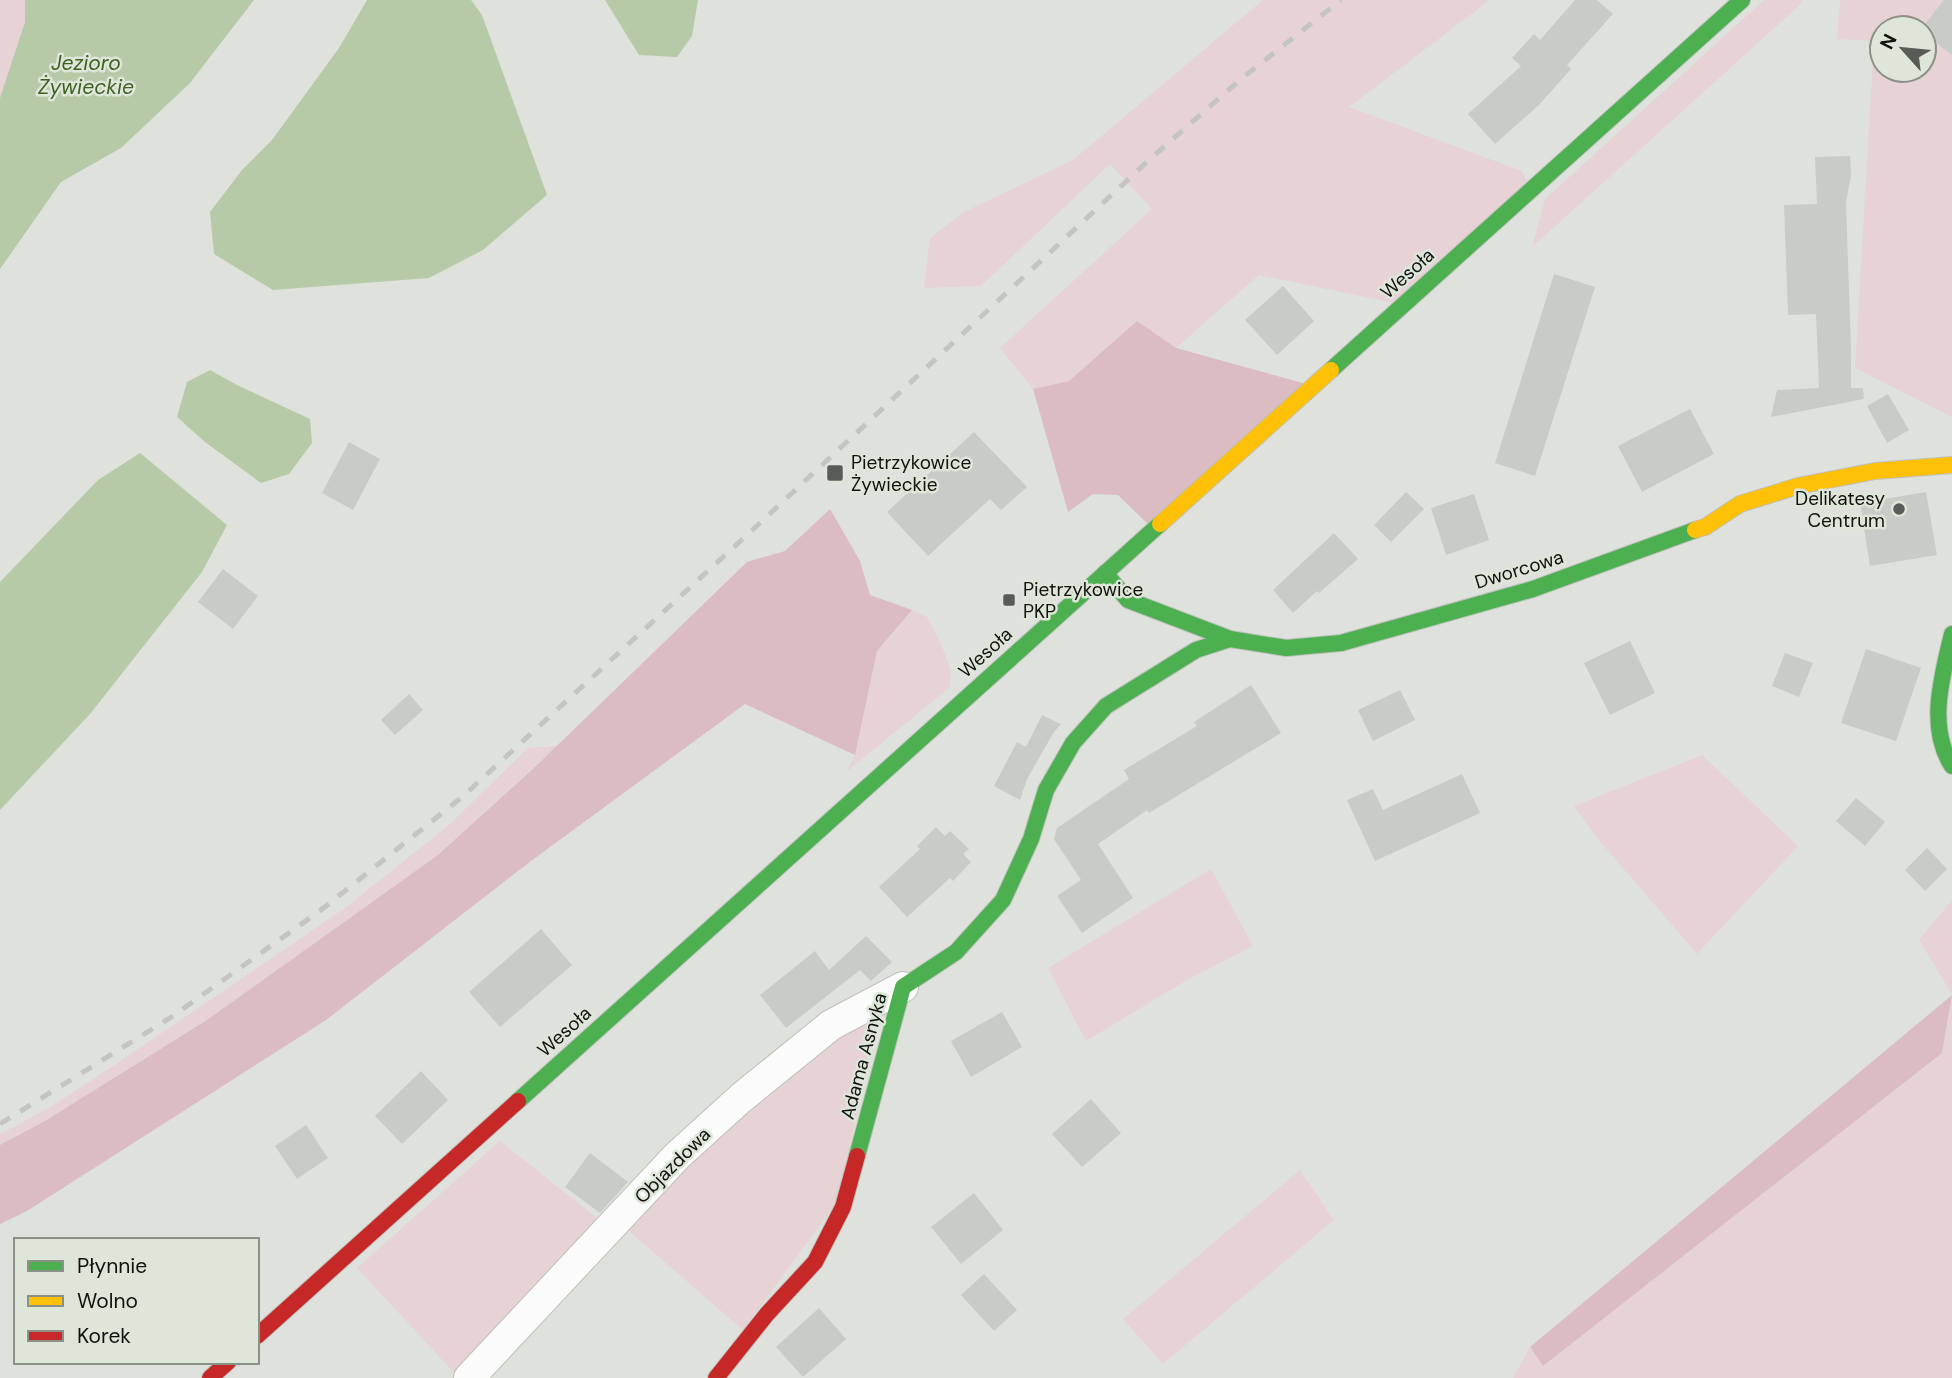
<svg xmlns="http://www.w3.org/2000/svg" width="1952" height="1378" font-family="'DM Sans',sans-serif">
<rect width="100%" height="100%" fill="#dfe2dc"/>
<g fill="#e7d2d5" fill-rule="evenodd">
<path d="M0,0H25V22L0,98Z"/>
<path d="M1263,0H1490L1349,107L1522,171L1531,190L1404,305L1259,275L1176,348L1137,321L1069,381L1033,389L1000,348L1152,209L1110,164L981,286L924,288L930,238L964,212L1073,160Z"/>
<path d="M1764,0H1802V3L1532,247L1545,199Z"/>
<path d="M1840,0H1952V417L1855,368L1874,41L1837,39ZM1882,28H1924V70H1882Z"/>
<path d="M912,610L927,617L937,636L945,654L951,673L950,687L846,772L855,755L877,651Z"/>
<path d="M557,746L438,855L207,1020L45,1121L0,1145V1134L49,1108L116,1064L345,908L449,825L528,748Z"/>
<path d="M1702,755L1798,846L1697,954L1597,838L1574,806Z"/>
<path d="M1211,869L1253,946L1187,980L1086,1041L1048,968Z"/>
<path d="M1952,900V994L1919,940Z"/>
<path d="M1952,998V1378H1513L1530,1347L1543,1366L1942,1053Z"/>
<path d="M877,1008L840,1198L743,1330L621,1224L683,1159Z"/>
<path d="M500,1141L603,1223L459,1378L357,1268Z"/>
<path d="M1300,1170L1334,1220L1163,1364L1123,1319Z"/>
</g>
<g fill="#dabcc2">
<path d="M1137,321L1176,348L1314,386L1153,529L1118,495L1093,494L1068,512L1033,389L1069,381Z"/>
<path d="M830,509L860,561L870,595L912,610L877,651L855,755L745,704L531,861L326,1020L27,1211L0,1224V1145L45,1121L207,1020L438,855L536,766L747,562L785,551Z"/>
<path d="M1952,995L1942,1053L1543,1366L1530,1347Z"/>
</g>
<g fill="#b6caa8">
<path d="M25,0H254L190,83L121,148L61,182L0,269V98L25,22Z"/>
<path d="M367,0H471L482,15L547,195L483,250L429,278L273,290L214,254L210,212L242,170L272,140L339,48Z"/>
<path d="M605,0H698L692,36L677,57L639,55Z"/>
<path d="M210,370L237,385L310,419L312,443L289,474L261,483L205,442L177,417L187,382Z"/>
<path d="M140,453L227,525L202,572L90,714L0,810V582L98,480Z"/>
</g>
<g fill="#c8cbc7">
<path d="M1575,0H1597L1613,14L1567,65L1571,69L1539,105L1495,144L1468,114L1521,66L1512,58L1534,34L1540,40Z"/>
<path d="M1944,0H1952V55L1924,33V28H1922Z"/>
<path d="M1850,156L1851,175L1846,203L1851,348V388H1863L1864,399L1771,417L1777,390L1819,388L1816,314L1788,315L1784,205L1817,204L1815,157Z"/>
<path d="M1554,274L1595,287L1535,476L1495,463Z"/>
<path d="M1283,286L1314,321L1277,355L1245,320Z"/>
<path d="M1888,394L1909,430L1887,443L1867,406Z"/>
<path d="M1690,409L1714,454L1642,492L1618,446Z"/>
<path d="M974,432L1027,487L1001,510L990,499L928,556L887,512Z"/>
<path d="M349,442L380,459L353,510L322,493Z"/>
<path d="M1406,492L1424,509L1391,542L1374,525Z"/>
<path d="M1926,492L1937,555L1870,566L1860,503Z"/>
<path d="M1474,494L1489,540L1446,555L1431,508Z"/>
<path d="M1334,533L1358,559L1319,593L1317,591L1293,613L1273,590Z"/>
<path d="M223,569L258,596L233,629L198,602Z"/>
<path d="M1630,641L1655,693L1610,715L1584,663Z"/>
<path d="M1866,649L1921,668L1896,741L1841,723Z"/>
<path d="M1785,653L1813,663L1799,697L1772,686Z"/>
<path d="M1251,685L1281,733L1149,813L1147,810L1098,844L1133,898L1082,933L1057,896L1081,880L1054,839L1057,828L1129,779L1124,770L1197,726L1194,722Z"/>
<path d="M1400,690L1415,720L1373,741L1358,710Z"/>
<path d="M409,694L423,710L395,735L381,720Z"/>
<path d="M1042,715L1061,724L1054,732L1027,779L1020,800L994,786L1017,742L1026,747Z"/>
<path d="M1462,774L1480,813L1375,861L1347,800L1373,789L1383,810Z"/>
<path d="M1856,798L1885,822L1865,846L1836,821Z"/>
<path d="M936,827L945,836L950,831L969,849L963,854L971,862L953,881L950,878L907,917L879,887L920,849L917,846Z"/>
<path d="M1927,848L1947,869L1925,891L1905,870Z"/>
<path d="M541,929L572,965L500,1027L469,992Z"/>
<path d="M866,936L892,962L871,981L860,970L786,1028L760,995L815,951L829,970Z"/>
<path d="M1002,1012L1022,1047L971,1077L951,1041Z"/>
<path d="M421,1071L448,1100L402,1144L375,1116Z"/>
<path d="M1091,1099L1121,1133L1082,1167L1052,1134Z"/>
<path d="M306,1125L328,1158L297,1179L275,1146Z"/>
<path d="M590,1153L628,1182L600,1213L565,1187Z"/>
<path d="M974,1193L1003,1230L961,1264L931,1227Z"/>
<path d="M984,1274L1017,1310L994,1331L961,1295Z"/>
<path d="M819,1308L846,1339L803,1377L776,1347Z"/>
</g>
<g fill="none" stroke-linecap="round" stroke-linejoin="round">
<g stroke="#bdc0bc" stroke-width="32">
<path id="street" d="M469,1378L677,1156L741,1098L831,1025L903,987"/>
</g>
<g stroke="#bdc0bc" stroke-width="18">
<g id="fast">
<path d="M1331,370L1742,0"/>
<path d="M1105,573L1128,600L1230,639L1286,648L1341,643L1533,589L1695,530"/>
<path d="M1952,634C1942,676 1927,727 1952,766"/>
<path d="M518,1101L1160,524"/>
<path d="M857,1156L903,987L956,952L1003,900L1031,839L1046,790L1073,743L1106,706L1196,650L1230,639"/>
</g>
</g>
<g stroke="#bdc0bc" stroke-width="18">
<g id="slow">
<path d="M1160,524L1331,370"/>
<path d="M1695,530L1705,527L1740,504L1798,486L1875,471L1952,465"/>
</g>
</g>
<g stroke="#bdc0bc" stroke-width="18">
<g id="jam">
<path d="M257,1336L518,1101"/>
<path d="M210,1378L228,1362"/>
<path d="M716,1378L767,1314L815,1262L843,1207L857,1156"/>
</g>
</g>
<use href="#street" stroke="#fafbfa" stroke-width="30"/>
<use href="#fast" stroke="#4caf50" stroke-width="16"/>
<use href="#slow" stroke="#ffc107" stroke-width="16"/>
<use href="#jam" stroke="#c62828" stroke-width="16"/>
<path stroke="#c4c5c3" stroke-width="5" stroke-dasharray="12 12" stroke-linecap="butt" d="M0,1124L173,1016L321,910L461,798L747,535L1149,160L1241,79L1341,0"/>
</g>
<g fill="#585b56" stroke="#dee5d9" stroke-width="2.5">
<rect x="826" y="464" width="18" height="18" rx="3.5"/>
<circle cx="1899" cy="509" r="7"/>
<rect x="1002" y="593" width="14" height="14" rx="3.5"/>
</g>
<g text-anchor="middle" stroke-width="5" stroke-linejoin="round" paint-order="stroke">
<g font-size="19" fill="#10120e" stroke="#dee5d9">
<text transform="translate(1407 273) rotate(-42)" y="7">Wesoła</text>
<text transform="translate(1519 569) rotate(-17)" y="7">Dworcowa</text>
<text transform="translate(985 652) rotate(-42)" y="7">Wesoła</text>
<text transform="translate(564 1031) rotate(-42)" y="7">Wesoła</text>
<text transform="translate(863 1056) rotate(-75)" y="7">Adama Asnyka</text>
<text transform="translate(672 1165) rotate(-45)" y="7">Objazdowa</text>
</g>
<g font-size="19" fill="#10120e" stroke="#dee5d9" text-anchor="start">
<text x="851" y="469">Pietrzykowice<tspan x="851" dy="22">Żywieckie</tspan></text>
<text x="1885" y="505" text-anchor="end">Delikatesy<tspan x="1885" dy="22">Centrum</tspan></text>
<text x="1023" y="596">Pietrzykowice<tspan x="1023" dy="22">PKP</tspan></text>
</g>
<g font-size="21" font-style="italic" fill="#3e6222" stroke="#dee5d9">
<text x="86" y="70">Jezioro<tspan x="86" dy="24">Żywieckie</tspan></text>
</g>
</g>
<rect x="14" y="1238" width="245" height="126" fill="#dee5d9" stroke="#8c9188" stroke-width="2"/>
<rect x="28" y="1261" width="35" height="10" fill="#4caf50" stroke="#8c9188" stroke-width="2"/>
<text x="77" y="1273" font-size="21" fill="#10120e">Płynnie</text>
<rect x="28" y="1296" width="35" height="10" fill="#ffc107" stroke="#8c9188" stroke-width="2"/>
<text x="77" y="1308" font-size="21" fill="#10120e">Wolno</text>
<rect x="28" y="1331" width="35" height="10" fill="#c62828" stroke="#8c9188" stroke-width="2"/>
<text x="77" y="1343" font-size="21" fill="#10120e">Korek</text>
<g transform="translate(1903 49) rotate(297)"><circle r="33" fill="#dee5d9" stroke="#8c9188" stroke-width="2"/>
<path d="M0-5L12 26L0 18L-12 26Z" fill="#585b56"/>
<text y="-10" font-size="19" font-weight="bold" text-anchor="middle" fill="#10120e">N</text>
</g>
</svg>
